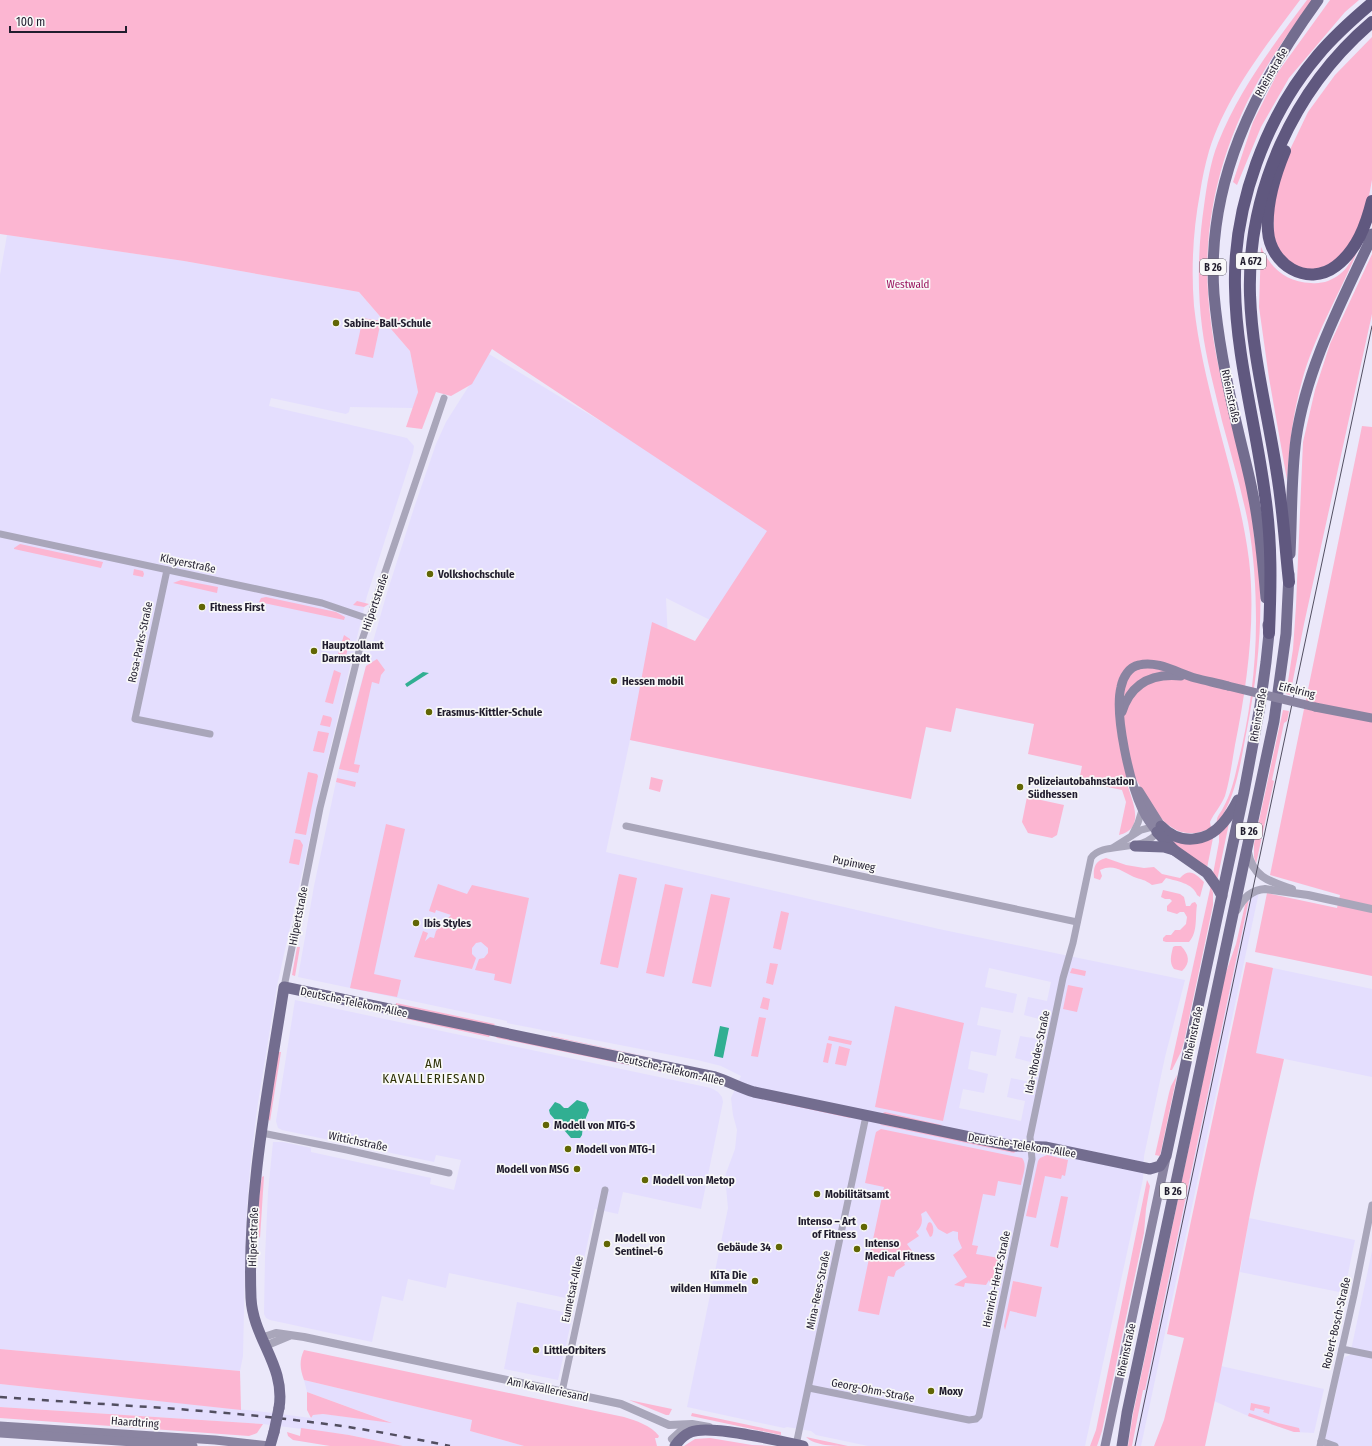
<svg xmlns="http://www.w3.org/2000/svg" width="1372" height="1446" font-family="'Fira Sans Condensed',sans-serif">
<rect width="100%" height="100%" fill="#ebe8fa"/>
<g fill="#e4defe" fill-rule="evenodd">
<path d="M7,235L184,261L359,292L410,351L418,392L413,408L350,407L349,412L346,414L271,398L269,406L407,438L414,446L413,453L367,596L321,787L277,986L257,1109L250,1169L246,1220L243,1356L240,1371L0,1349V275Z"/>
<path d="M489,354L783,531L726,628L666,598L673,748L630,740L606,852L939,929L1185,980L1165,1057L1144,1156L1143,1179L1085,1446H868L816,1435L811,1431L787,1427L784,1428L687,1407L728,1208L725,1176L735,1149L737,1130L733,1115L731,1098L741,1076L721,1066L697,1060L507,1023V1021L298,977L314,886L338,772L355,705L386,596L414,508L436,444L446,422ZM989,968L1051,982L1047,1001L1028,997L1024,1015L1043,1020L1039,1039L1020,1036L1015,1058L1034,1063L1030,1082L1011,1078L1007,1097L1025,1101L1021,1121L959,1108L963,1089L984,1093L988,1074L968,1069L971,1051L996,1056L1001,1030L977,1025L981,1007L1013,1013L1017,994L985,987ZM1013,1281L1042,1287L1036,1316L1010,1311L1005,1329Z"/>
<path d="M1259,892L1141,1446H1134L1145,1390L1249,899Z"/>
<path d="M1273,968L1372,989V1077L1255,1053Z"/>
<path d="M295,1000L711,1088L718,1092L722,1097L723,1102L701,1209L623,1192L618,1214L595,1209L575,1300L449,1273L446,1288L408,1279L403,1301L382,1296L372,1342L270,1320L266,1318L264,1314L265,1257L268,1192L273,1142H283L311,1148V1152L431,1178L430,1184L454,1190L461,1160L436,1155L434,1162L282,1130L278,1128L276,1121Z"/>
<path d="M1249,1218L1355,1240L1344,1293L1240,1272Z"/>
<path d="M1372,1251V1446H1323L1336,1392L1341,1365L1345,1357L1350,1355Z"/>
<path d="M517,1302L573,1314L558,1380L504,1369Z"/>
<path d="M1221,1366L1324,1389L1314,1433L1294,1432L1248,1416L1214,1401Z"/>
<path d="M304,1380L472,1420L470,1431L524,1446H403L349,1435L263,1424L0,1407V1384L265,1412L311,1418L313,1415L323,1414L390,1422L307,1392Z"/>
</g>
<g fill="#fcb6d2">
<path d="M0,0H1300C1265,47 1227,94 1209,151C1205,165 1202,179 1200,193C1193,230 1191,269 1194,306C1198,343 1207,380 1216,416C1228,463 1243,511 1249,560C1256,620 1247,686 1235,745C1232,762 1230,779 1225,796C1221,806 1214,813 1210,822L1211,828C1172,847 1153,810 1137,781L1126,780C1130,797 1148,828 1119,835L1126,802L1122,790L1079,781L1082,766L1028,754L1034,724L956,708L951,732L926,727L911,799L630,740L652,622L695,641L767,531L492,349L472,384L451,396L436,392L422,429L406,427L418,392L410,351L359,292L184,261L0,234Z"/>
<path d="M1307,0H1313C1301,16 1288,33 1278,49C1238,108 1213,175 1208,246C1202,333 1232,414 1249,497C1252,510 1253,523 1254,536C1256,550 1259,564 1260,579C1262,630 1257,679 1247,729C1241,759 1236,800 1217,823C1216,817 1220,814 1223,808C1230,796 1234,781 1237,767C1249,720 1256,670 1256,621C1256,588 1254,555 1248,522C1241,488 1231,454 1222,421C1215,390 1206,359 1202,327C1197,287 1198,247 1204,206C1207,185 1210,163 1218,143C1239,90 1273,45 1307,0Z"/>
<path d="M1330,0H1359L1345,12L1289,78L1261,127L1237,185L1233,182L1253,122L1278,72Z"/>
<path d="M1372,37V180L1366,212L1353,240L1334,262L1315,270L1297,267L1283,257L1274,238L1273,204L1286,158L1308,112L1335,75Z"/>
<path d="M1261,247C1271,269 1287,282 1311,283C1322,284 1331,281 1340,274C1347,269 1352,259 1357,252C1339,295 1314,336 1302,381C1293,413 1289,446 1287,480L1269,378L1259,307Z"/>
<path d="M1372,254V314L1304,624L1290,695L1286,694L1293,649L1296,606L1303,442L1315,390L1330,344Z"/>
<path d="M363,318L381,321L373,358L355,354Z"/>
<path d="M1362,426L1372,427V976L1255,952L1267,893L1337,908L1340,895L1270,875Z"/>
<path d="M20,544L103,562L101,568L14,549V548Z"/>
<path d="M134,569L143,571L144,574L143,577L133,575Z"/>
<path d="M181,580L218,587L217,593L173,583Z"/>
<path d="M266,597L336,612L345,617L344,620L259,602L261,598Z"/>
<path d="M357,601L369,604L364,607L353,605Z"/>
<path d="M344,635L350,639V641L344,663L336,661Z"/>
<path d="M377,659L385,670L381,675L379,684L372,682L354,764L360,765L358,773L339,769L366,666Z"/>
<path d="M334,670L341,673L333,704L325,702Z"/>
<path d="M1283,710L1289,711L1287,721L1284,723L1272,780L1274,781L1256,864L1254,857V844Z"/>
<path d="M323,715L331,717L332,719L330,727L320,725Z"/>
<path d="M318,731L329,733L324,753L313,751Z"/>
<path d="M308,772L317,774L318,776L306,835L295,833Z"/>
<path d="M651,777L663,780L660,792L649,789Z"/>
<path d="M337,778L356,782L355,787L336,782Z"/>
<path d="M1027,797L1064,805L1057,835L1052,838L1028,833L1022,822Z"/>
<path d="M1229,823L1217,881L1213,874L1219,842V833Z"/>
<path d="M386,824L405,829L374,974L401,980L397,997L350,988Z"/>
<path d="M1213,838L1207,868L1175,846L1171,840C1188,843 1197,846 1213,838Z"/>
<path d="M294,839L300,840L303,845L299,865L289,863Z"/>
<path d="M1106,858L1126,865L1144,868L1154,867L1162,874L1180,878C1189,868 1195,873 1204,882L1200,897L1197,895C1193,883 1176,881 1166,878L1162,883L1152,885C1144,879 1142,880 1134,877C1123,872 1114,863 1100,870L1102,876L1100,880L1094,878C1093,867 1095,861 1106,858Z"/>
<path d="M619,874L637,878L618,968L600,964Z"/>
<path d="M438,884L467,894L472,885L529,898L511,984L494,980L495,974L475,970L479,959L484,958L488,953V948L481,942L476,943L472,948V954L476,958L472,969L414,957L423,931L428,933L425,941L430,937L434,938L436,931L451,915L436,910L435,913L429,911Z"/>
<path d="M665,884L683,888L664,977L646,973Z"/>
<path d="M1211,885L1213,893V905L1184,1042L1181,1052L1172,1070H1170Z"/>
<path d="M1163,890L1180,894L1184,897L1186,906H1190L1192,903L1195,902L1197,905C1195,917 1198,932 1189,942H1166L1163,941V938L1166,935H1171L1175,930H1180L1186,924L1187,917L1184,912H1180L1177,914L1167,911V906L1172,901L1170,899H1165L1161,897Z"/>
<path d="M711,894L730,898L711,987L692,983Z"/>
<path d="M1249,899L1145,1390H1143L1132,1446H1128L1133,1414L1225,975L1236,944L1245,905Z"/>
<path d="M781,911L789,913L781,950L773,948Z"/>
<path d="M1175,946H1181C1189,954 1191,963 1182,971L1174,969C1169,962 1171,956 1173,947Z"/>
<path d="M297,947H300L295,976L292,975Z"/>
<path d="M1246,962L1273,968L1256,1053L1284,1059C1272,1112 1259,1165 1249,1219C1235,1295 1222,1371 1205,1446H1154L1164,1420L1184,1338L1167,1334Z"/>
<path d="M770,963L778,964L773,985L766,983Z"/>
<path d="M1072,968L1086,971L1085,976L1070,973Z"/>
<path d="M1068,985L1083,988L1077,1012L1063,1009Z"/>
<path d="M763,997L770,999L768,1010L760,1008Z"/>
<path d="M396,1003L495,1024L493,1026L396,1006Z"/>
<path d="M895,1006L964,1023L943,1121L875,1107Z"/>
<path d="M392,1013L490,1035L489,1037L393,1016H391Z"/>
<path d="M759,1017L766,1018L758,1057L751,1056Z"/>
<path d="M495,1036L717,1081L716,1083L497,1038Z"/>
<path d="M551,1036L663,1060L552,1037Z"/>
<path d="M829,1036L852,1041L851,1045L828,1040Z"/>
<path d="M827,1043L832,1044L828,1063L823,1062Z"/>
<path d="M839,1046L850,1049L846,1066L835,1064Z"/>
<path d="M278,1052H281L270,1121L268,1118Z"/>
<path d="M1177,1075L1160,1156L1155,1155L1169,1093L1171,1086Z"/>
<path d="M757,1098L851,1116L850,1118Z"/>
<path d="M885,1112L942,1125L941,1126L882,1115L883,1113Z"/>
<path d="M880,1124L1016,1151L1014,1153L881,1125Z"/>
<path d="M881,1129L1022,1158C1028,1165 1022,1177 1021,1185L998,1181L995,1196L983,1194L972,1245L978,1246L976,1254L999,1258L994,1280L1001,1281L1000,1287L991,1285L989,1280L986,1285L965,1283L964,1287L954,1285L967,1277L953,1255L962,1248L958,1239V1232L953,1231L947,1234L938,1229L926,1211L921,1214C923,1221 922,1227 916,1232L919,1236L907,1244L915,1255L904,1263L905,1265L896,1271L894,1277L888,1276L879,1315L858,1311L884,1187L865,1183L875,1136L876,1132Z"/>
<path d="M1047,1155L1068,1160L1065,1176L1062,1175L1061,1179L1045,1176L1036,1218L1026,1216L1038,1161L1040,1158Z"/>
<path d="M264,1176L260,1238C254,1231 260,1188 262,1177Z"/>
<path d="M1147,1180L1150,1186L1146,1209L1144,1233L1102,1431L1097,1446H1090L1096,1430Z"/>
<path d="M1061,1196L1068,1197L1058,1248L1050,1246Z"/>
<path d="M930,1222C934,1225 934,1231 932,1236L930,1237L926,1229L928,1223Z"/>
<path d="M1013,1281L1042,1287L1036,1317L1010,1311L1005,1330L1004,1326Z"/>
<path d="M0,1349L240,1371L241,1410L0,1384Z"/>
<path d="M304,1350L624,1417C636,1421 651,1425 659,1436L658,1438H655L657,1446H524L470,1431L472,1420L304,1380C300,1369 299,1361 304,1350Z"/>
<path d="M307,1392L392,1423L323,1414L313,1415L311,1418L307,1410Z"/>
<path d="M629,1400L672,1409L669,1415H666Z"/>
<path d="M1251,1403L1270,1407L1269,1414L1263,1412L1264,1410L1255,1408L1254,1411L1250,1410Z"/>
<path d="M0,1407L263,1424L257,1433L249,1436L0,1418Z"/>
<path d="M692,1413L781,1432V1435L691,1416Z"/>
<path d="M1249,1413L1278,1423L1299,1428L1300,1432H1294L1248,1416Z"/>
<path d="M301,1428L349,1435L403,1446H330L293,1440L288,1436L287,1432L300,1436Z"/>
<path d="M806,1437L848,1446C835,1446 815,1446 806,1437Z"/>
<path d="M710,1438L752,1445L772,1446H684L695,1439Z"/>
</g>
<g fill="#31af92">
<path d="M423,672L429,673L407,687L405,684Z"/>
<path d="M720,1026L729,1028L723,1058L714,1056Z"/>
<path d="M577,1100L586,1103L589,1110L583,1125L582,1135L580,1138H571L550,1114L549,1110L555,1102L560,1104L564,1108H568Z"/>
</g>
<g fill="none" stroke-linecap="round" stroke-linejoin="round">
<g stroke="#a9a6ba" stroke-width="7">
<path d="M0,534L322,603L369,619"/>
<path d="M167,570L135,719L210,734"/>
<path d="M626,826L1077,922"/>
<path d="M1132,835L1138,823L1142,810"/>
<path d="M1114,847L1141,830L1156,826"/>
<path d="M284,987L320,808L361,643L444,398"/>
<path d="M262,1133L347,1150L449,1173"/>
<path d="M1342,1349L1372,1355"/>
<path d="M809,1388L969,1420L976,1419L979,1416L1032,1159L1030,1137L1063,978L1073,943L1091,858C1103,840 1144,855 1159,830"/>
<path d="M562,1392L605,1190"/>
<path d="M1321,1441L1335,1446"/>
<path d="M796,1445L866,1116"/>
<path d="M1320,1446L1354,1295L1372,1205"/>
</g>
<g stroke="#a9a6ba" stroke-width="8">
<path d="M1248,852C1252,877 1271,882 1292,889"/>
<path d="M1237,910C1243,898 1251,890 1265,889L1308,895L1372,909"/>
<path d="M261,1338L276,1333L304,1337L621,1404L669,1425L692,1424L709,1427"/>
<path d="M265,1346L289,1336"/>
<path d="M672,1439L683,1429L693,1427"/>
</g>
<g stroke="#8a84a1" stroke-width="9">
<path d="M1315,707L1372,718"/>
<path d="M1122,712C1131,683 1152,673 1181,676"/>
<path d="M1139,791L1161,826"/>
<path d="M1157,832C1151,825 1146,818 1142,809C1130,783 1114,715 1121,687C1123,677 1129,667 1139,665C1157,660 1178,673 1195,678C1206,681 1217,683 1228,686"/>
<path d="M0,1426L215,1440L269,1446"/>
<path d="M0,1433L193,1446"/>
<path d="M1105,1446L1166,1158"/>
</g>
<g stroke="#736d8f" stroke-width="11">
<path d="M1290,554C1292,516 1291,477 1296,439C1306,370 1339,307 1368,245L1372,234"/>
<path d="M1266,598C1263,564 1260,528 1253,495C1249,473 1243,452 1238,430C1227,385 1218,339 1214,294C1206,182 1255,87 1318,0"/>
<path d="M1161,826C1179,845 1206,843 1223,823C1229,816 1234,808 1238,800"/>
<path d="M1157,832L1174,850L1207,873L1217,887L1222,896"/>
<path d="M1135,846L1164,847L1174,850"/>
<path d="M279,1408C286,1366 253,1339 251,1298C247,1194 268,1090 284,987L715,1077C728,1081 740,1088 754,1092L1013,1146L1045,1147L1150,1169L1160,1166L1166,1156L1244,792L1260,706L1266,662L1269,633L1268,625"/>
<path d="M270,1446L274,1432"/>
<path d="M675,1446C679,1440 684,1435 691,1432C709,1424 780,1441 803,1446"/>
<path d="M1122,1446L1127,1413L1274,721L1286,634L1289,574"/>
</g>
<g stroke="#60587f" stroke-width="12">
<path d="M1285,151C1275,175 1266,204 1268,231C1270,264 1307,288 1336,266C1357,250 1366,225 1372,201"/>
<path d="M1289,582C1285,546 1283,510 1277,474C1268,414 1252,355 1250,295C1247,192 1293,89 1372,22"/>
<path d="M1269,633C1271,586 1272,542 1265,495C1256,425 1236,357 1235,287C1233,206 1266,116 1318,55C1334,36 1353,19 1372,3"/>
</g>
<path stroke="#524e60" stroke-width="1" d="M1135,1446L1372,326"/>
<path stroke="#524e60" stroke-width="2.5" stroke-dasharray="7 7" stroke-linecap="butt" d="M0,1397C106,1405 213,1409 318,1423C362,1428 406,1437 450,1446"/>
<path stroke="#8a84a1" stroke-width="9" d="M1228,686L1315,707"/>
<path stroke="#736d8f" stroke-width="11" d="M274,1432L279,1408"/>
</g>
<g fill="#616604" stroke="#f8f8f8" stroke-width="1.5">
<circle cx="336" cy="323" r="4"/>
<circle cx="430" cy="574" r="4"/>
<circle cx="202" cy="607" r="4"/>
<circle cx="314" cy="651" r="4"/>
<circle cx="614" cy="681" r="4"/>
<circle cx="429" cy="712" r="4"/>
<circle cx="1020" cy="787" r="4"/>
<circle cx="416" cy="923" r="4"/>
<circle cx="546" cy="1125" r="4"/>
<circle cx="568" cy="1149" r="4"/>
<circle cx="577" cy="1169" r="4"/>
<circle cx="645" cy="1180" r="4"/>
<circle cx="817" cy="1194" r="4"/>
<circle cx="864" cy="1227" r="4"/>
<circle cx="607" cy="1244" r="4"/>
<circle cx="779" cy="1247" r="4"/>
<circle cx="857" cy="1249" r="4"/>
<circle cx="755" cy="1281" r="4"/>
<circle cx="536" cy="1350" r="4"/>
<circle cx="931" cy="1391" r="4"/>
</g>
<g text-anchor="middle" stroke-width="3.5" stroke-linejoin="round" paint-order="stroke">
<g fill="#f8f8f8" stroke="#625f6b" stroke-width="1">
<rect x="1236" y="253" width="30" height="16" rx="3"/>
<rect x="1200" y="259" width="26" height="16" rx="3"/>
<rect x="1236" y="823" width="26" height="16" rx="3"/>
<rect x="1160" y="1183" width="26" height="16" rx="3"/>
</g>
<g font-size="10" font-weight="bold" fill="#211d2e">
<text x="1251" y="265">A 672</text>
<text x="1213" y="271">B 26</text>
<text x="1249" y="835">B 26</text>
<text x="1173" y="1195">B 26</text>
</g>
<g font-size="11" fill="#211d2e" stroke="#f8f8f8">
<text transform="translate(1271 72) rotate(-60)" y="4">Rheinstraße</text>
<text transform="translate(1231 396) rotate(78)" y="4">Rheinstraße</text>
<text transform="translate(188 563) rotate(12)" y="4">Kleyerstraße</text>
<text transform="translate(375 602) rotate(-71)" y="4">Hilpertstraße</text>
<text transform="translate(140 642) rotate(-78)" y="4">Rosa-Parks-Straße</text>
<text transform="translate(1297 690) rotate(14)" y="4">Eifelring</text>
<text transform="translate(1258 715) rotate(-80)" y="4">Rheinstraße</text>
<text transform="translate(854 863) rotate(12)" y="4">Pupinweg</text>
<text transform="translate(298 916) rotate(-79)" y="4">Hilpertstraße</text>
<text transform="translate(354 1002) rotate(12)" y="4">Deutsche-Telekom-Allee</text>
<text transform="translate(1193 1033) rotate(-78)" y="4">Rheinstraße</text>
<text transform="translate(1037 1052) rotate(-78)" y="4">Ida-Rhodes-Straße</text>
<text transform="translate(671 1069) rotate(13)" y="4">Deutsche-Telekom-Allee</text>
<text transform="translate(358 1141) rotate(12)" y="4">Wittichstraße</text>
<text transform="translate(1022 1145) rotate(9)" y="4">Deutsche-Telekom-Allee</text>
<text transform="translate(253 1237) rotate(-88)" y="4">Hilpertstraße</text>
<text transform="translate(996 1279) rotate(-78)" y="4">Heinrich-Hertz-Straße</text>
<text transform="translate(572 1289) rotate(-78)" y="4">Eumetsat-Allee</text>
<text transform="translate(818 1290) rotate(-78)" y="4">Mina-Rees-Straße</text>
<text transform="translate(1336 1323) rotate(-77)" y="4">Robert-Bosch-Straße</text>
<text transform="translate(1126 1350) rotate(-78)" y="4">Rheinstraße</text>
<text transform="translate(548 1389) rotate(12)" y="4">Am Kavalleriesand</text>
<text transform="translate(873 1390) rotate(11)" y="4">Georg-Ohm-Straße</text>
<text transform="translate(135 1422) rotate(4)" y="4">Haardtring</text>
</g>
<g font-size="11" fill="#9a155f" stroke="#f8f8f8">
<text x="908" y="288">Westwald</text>
</g>
<g font-size="11" font-weight="bold" fill="#211d2e" stroke="#f8f8f8" text-anchor="start">
<text x="344" y="327">Sabine-Ball-Schule</text>
<text x="438" y="578">Volkshochschule</text>
<text x="210" y="611">Fitness First</text>
<text x="322" y="649">Hauptzollamt<tspan x="322" dy="13">Darmstadt</tspan></text>
<text x="622" y="685">Hessen mobil</text>
<text x="437" y="716">Erasmus-Kittler-Schule</text>
<text x="1028" y="785">Polizeiautobahnstation<tspan x="1028" dy="13">Südhessen</tspan></text>
<text x="424" y="927">Ibis Styles</text>
<text x="554" y="1129">Modell von MTG-S</text>
<text x="576" y="1153">Modell von MTG-I</text>
<text x="569" y="1173" text-anchor="end">Modell von MSG</text>
<text x="653" y="1184">Modell von Metop</text>
<text x="825" y="1198">Mobilitätsamt</text>
<text x="856" y="1225" text-anchor="end">Intenso – Art<tspan x="856" dy="13">of Fitness</tspan></text>
<text x="615" y="1242">Modell von<tspan x="615" dy="13">Sentinel-6</tspan></text>
<text x="865" y="1247">Intenso<tspan x="865" dy="13">Medical Fitness</tspan></text>
<text x="771" y="1251" text-anchor="end">Gebäude 34</text>
<text x="747" y="1279" text-anchor="end">KiTa Die<tspan x="747" dy="13">wilden Hummeln</tspan></text>
<text x="544" y="1354">LittleOrbiters</text>
<text x="939" y="1395">Moxy</text>
</g>
<g font-size="13" letter-spacing="1" fill="#2d3006" stroke="#f8f8f8">
<text x="434" y="1068">AM<tspan x="434" dy="15">KAVALLERIESAND</tspan></text>
</g>
</g>
<path d="M10 26v6h116v-6" fill="none" stroke="#211d2e" stroke-width="2"/>
<text x="16" y="26" font-size="12" fill="#211d2e" stroke="#f8f8f8" stroke-width="3" paint-order="stroke">100 m</text>
</svg>
